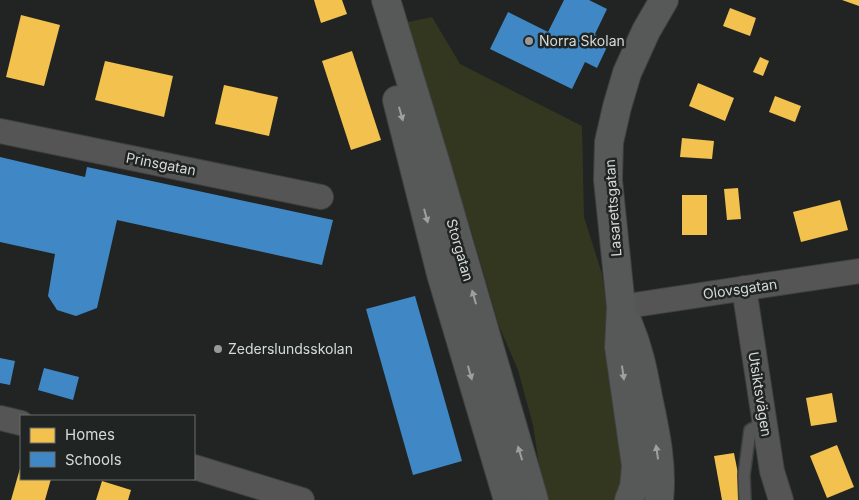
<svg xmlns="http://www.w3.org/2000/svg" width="859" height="500" font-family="Inter,sans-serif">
<rect width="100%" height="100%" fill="#212423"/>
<path fill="#34371f" d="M432,17L460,64L582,126L584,217L602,274L623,438L625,480L618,500H546L542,485L533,425L518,370L499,326L471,230L399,24Z"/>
<g fill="#f2c14e">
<path d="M314,0H342L347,14L321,23Z"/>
<path d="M842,0H859V6Z"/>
<path d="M730,8L756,18L750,36L723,26Z"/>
<path d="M21,15L60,25L44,86L6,77Z"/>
<path d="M352,51L381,140L351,150L322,61Z"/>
<path d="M760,57L769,61L763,76L753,72Z"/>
<path d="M105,61L173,76L164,117L95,100Z"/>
<path d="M698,83L734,98L725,121L689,106Z"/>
<path d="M224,85L278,97L269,136L215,124Z"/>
<path d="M775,96L801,106L795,122L769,112Z"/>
<path d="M682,138L714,141L712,159L680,157Z"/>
<path d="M738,188L741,219L727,220L724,189Z"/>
<rect x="682" y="195" width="25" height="40"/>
<path d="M840,200L848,230L801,242L793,212Z"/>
<path d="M832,393L837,422L811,426L806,398Z"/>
<path d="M837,445L854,487L827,498L810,456Z"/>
<path d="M734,453L743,500H722L714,456Z"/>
<path d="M21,465V479H51L45,500H11Z"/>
<path d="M102,481L131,490L128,500H96Z"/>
</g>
<g fill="#3f88c5">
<path d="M564,0H589L607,9L595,34L607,47L597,68L585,62L572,89L490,49L508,12L548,32Z"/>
<path d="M0,157L85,177L87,167L333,220L322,265L117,220L97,308L76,316L57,310L48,296L55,254L0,242Z"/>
<path d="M415,296L462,461L413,475L366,309Z"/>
<path d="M0,358L15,361L10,385L0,383Z"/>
<path d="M44,368L79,377L73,400L38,390Z"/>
</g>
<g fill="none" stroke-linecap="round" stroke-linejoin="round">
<g stroke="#3f4040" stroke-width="14">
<path id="lane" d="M745,500L744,475L750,430L765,422"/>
</g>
<g stroke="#3f4040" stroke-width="26">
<g id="street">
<path d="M0,131L321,197"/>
<path d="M744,288L772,471L781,500"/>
<path d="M621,307L859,271"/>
<path d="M0,418L21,423"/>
<path d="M194,467L302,500"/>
</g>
</g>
<g stroke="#3f4040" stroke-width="30">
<g id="secondary">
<path d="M386,0L436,164L534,500"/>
<path d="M397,100L441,274L508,500"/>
<path d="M628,323C639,349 643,370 648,397C655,430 663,466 659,500"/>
<path d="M629,500L634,487L636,466L619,347L621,307L608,180L609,142L617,107L627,73L646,31L664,0"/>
</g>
</g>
<use href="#lane" stroke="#555" stroke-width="11"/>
<use href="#street" stroke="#555" stroke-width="24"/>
<use href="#secondary" stroke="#575858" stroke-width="28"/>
</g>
<defs><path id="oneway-solid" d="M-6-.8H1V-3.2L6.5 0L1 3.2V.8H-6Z" transform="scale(1.25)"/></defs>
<g fill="#9da09f">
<use href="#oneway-solid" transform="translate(401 114) rotate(74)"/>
<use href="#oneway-solid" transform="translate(426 216) rotate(75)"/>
<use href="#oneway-solid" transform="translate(474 297) rotate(-106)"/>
<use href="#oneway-solid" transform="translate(470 373) rotate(74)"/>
<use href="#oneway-solid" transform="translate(623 373) rotate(82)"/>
<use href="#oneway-solid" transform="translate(657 452) rotate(-98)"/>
<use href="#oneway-solid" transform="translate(520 453) rotate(-107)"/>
</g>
<g fill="#979a99" stroke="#202523" stroke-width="2">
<circle cx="529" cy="41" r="5"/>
<circle cx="218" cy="349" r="5"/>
</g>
<g text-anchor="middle" stroke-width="5" stroke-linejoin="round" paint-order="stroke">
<g font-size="14" fill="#d6dad9" stroke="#202523" text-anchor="start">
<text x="539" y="46">Norra Skolan</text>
<text x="228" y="354">Zederslundsskolan</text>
</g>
<g font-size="14" fill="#d6dad9" stroke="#202523">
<text transform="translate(161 164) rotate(11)" y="5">Prinsgatan</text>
<text transform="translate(613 208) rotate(-94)" y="5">Lasarettsgatan</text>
<text transform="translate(460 250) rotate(74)" y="5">Storgatan</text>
<text transform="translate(740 289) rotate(-8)" y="5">Olovsgatan</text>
<text transform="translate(760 394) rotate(81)" y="5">Utsiktsvägen</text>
</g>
</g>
<rect x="20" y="415" width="175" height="65" fill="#202523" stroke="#696d6c"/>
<rect x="30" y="428" width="25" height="15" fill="#f2c14e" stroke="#696d6c"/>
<text x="65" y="440" font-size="15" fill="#d6dad9">Homes</text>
<rect x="30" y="452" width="25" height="15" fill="#3f88c5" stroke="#696d6c"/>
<text x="65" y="465" font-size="15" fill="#d6dad9">Schools</text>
</svg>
